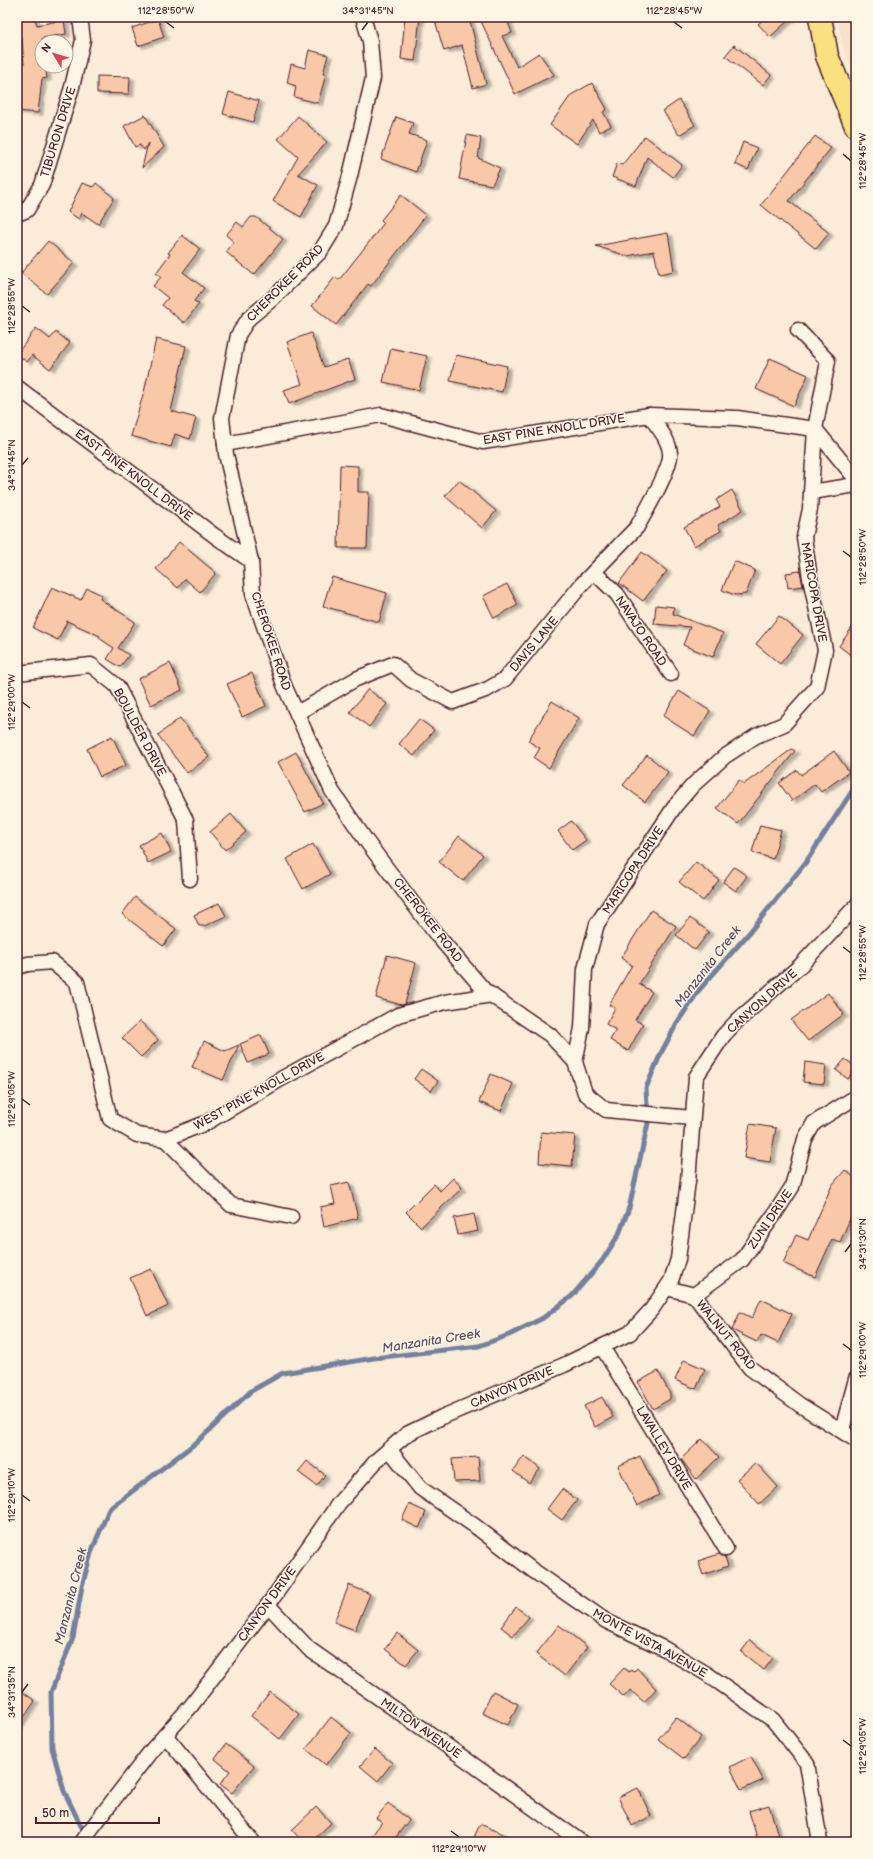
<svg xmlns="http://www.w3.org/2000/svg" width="873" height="1859" font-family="'Balsamiq Sans',sans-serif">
<defs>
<filter id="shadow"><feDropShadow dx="4.5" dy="2.5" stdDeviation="1" flood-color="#0004"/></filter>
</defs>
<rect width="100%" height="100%" fill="#fbecd9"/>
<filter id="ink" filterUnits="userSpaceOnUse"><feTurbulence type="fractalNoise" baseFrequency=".025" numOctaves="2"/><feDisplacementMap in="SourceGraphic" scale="8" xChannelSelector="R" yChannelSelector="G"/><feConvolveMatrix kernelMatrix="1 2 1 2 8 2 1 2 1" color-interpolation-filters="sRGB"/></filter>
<g filter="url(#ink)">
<path fill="#fae1cb" d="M837,17H856V78L843,47Z"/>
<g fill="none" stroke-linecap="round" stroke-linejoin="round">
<path stroke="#73819f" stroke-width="5" d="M93,1842L89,1832L81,1826L64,1791L52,1748L51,1692L73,1638L82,1586L91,1553L109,1509L197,1442L251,1391L283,1373L374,1358L479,1346L509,1335L543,1318L572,1296L602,1261L619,1234L629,1208L648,1123L646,1088L661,1053L677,1023L699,990L749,933L806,862L856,785"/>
</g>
<g fill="#f9c8a9" stroke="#4a1f2b" filter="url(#shadow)">
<path d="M17,17H34L37,25L64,20L66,34L42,38V66H45L47,78L42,79L38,113L17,111V89L20,90L17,65L24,64L22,39L17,28Z"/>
<path d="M405,17H420L415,61L401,59Z"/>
<path d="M434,17H469L486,84L473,88L462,45L444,51Z"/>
<path d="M479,17H506L512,33L502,36L517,67L539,53L554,75L515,94Z"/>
<path d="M766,17H792L770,37L758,24Z"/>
<path d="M158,19L164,37L138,46L132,28Z"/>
<path d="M734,45L771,75L763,85L725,56Z"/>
<path d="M309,50L328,55L323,74H326L318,103L294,97L296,86L287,83L291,64L305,68Z"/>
<path d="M97,76L130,77L129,94L97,93Z"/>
<path d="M592,83L607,109L603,112L611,126L599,132L593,120L577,144L550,125L571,95Z"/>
<path d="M229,92L259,101L253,122L223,114Z"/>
<path d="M679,100L695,125L679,135L663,111Z"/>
<path d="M145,115L164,147L142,168L148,143L144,150L140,145L135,147L124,126Z"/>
<path d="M298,116L327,142L298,174L318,185L301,217L273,201L298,157L278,139Z"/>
<path d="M396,117L413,123L409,134L427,140L416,172L381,159Z"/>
<path d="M467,135L481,138L478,158L500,168L492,185L459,179Z"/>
<path d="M645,136L682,165L673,177L647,157L636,186L612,177L617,163L622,165Z"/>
<path d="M815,136L831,148L789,201L829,233L816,249L761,205Z"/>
<path d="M743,142L757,148L748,170L735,164Z"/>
<path d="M82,183L93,187L96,183L114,198L98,224L82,213L79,219L68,212Z"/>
<path d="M401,195L426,215L371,286L368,284L336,325L312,306L335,277L339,280L384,223L381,220Z"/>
<path d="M251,217H256L283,239L254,275L226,252L234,242L226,235L237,222L243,227Z"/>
<path d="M668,233L674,271L659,274L654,251L627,256L596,246Z"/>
<path d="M182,235L200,249L183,272L204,288L194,301L199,304L184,323L162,305L168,298L153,286L161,277L156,273L170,254L168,253Z"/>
<path d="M48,241L74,263L47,294L21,273Z"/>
<path d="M36,328L50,339L56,332L70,343L50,369L32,355L27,362L17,354Z"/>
<path d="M311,333L324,367L348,359L355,379L289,404L284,390L302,384L287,342Z"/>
<path d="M156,339L186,346L171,411L196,418L190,439L175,434L171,447L131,436L145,388Z"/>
<path d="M391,348L427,356L419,390L383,382Z"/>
<path d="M456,355L507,366L502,392L450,381Z"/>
<path d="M770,358L808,375L794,406L756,389Z"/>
<path d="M340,465L358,466V492H369L367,548H338Z"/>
<path d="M459,480L496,511L482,528L445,496Z"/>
<path d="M732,490L743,510L718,525L721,531L694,546L684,527L720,507L716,500Z"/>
<path d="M179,542L216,573L200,592L185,579L178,588L156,569Z"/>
<path d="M642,552L667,571L643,601L619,583Z"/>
<path d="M734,561L755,570L746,594L735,595L722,590Z"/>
<path d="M800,571L803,586L788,588L786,573Z"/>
<path d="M332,577L387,593L379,622L323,606Z"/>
<path d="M507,584L518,605L494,618L483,596Z"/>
<path d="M52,587L81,600L87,588L102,595L100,599L135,622L118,648L129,655L120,667L107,659L114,648L99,638L100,636L67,621L58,640L33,628Z"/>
<path d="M656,605L674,607L673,614L723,633L713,657L683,645L690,627L654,624Z"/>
<path d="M779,616L803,635L780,664L756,644Z"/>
<path d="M856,622V659L839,646Z"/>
<path d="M170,663L182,690L151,705L138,679Z"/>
<path d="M252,673L266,706L242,717L227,684Z"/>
<path d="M368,689L387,704L369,727L350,712Z"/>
<path d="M679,691L710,711L694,736L663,716Z"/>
<path d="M552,701L579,718L549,768L534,758L540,748L528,741Z"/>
<path d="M180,718L209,757L187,773L158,735Z"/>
<path d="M419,719L434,730L414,756L399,744Z"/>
<path d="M112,736L126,765L100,777L87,749Z"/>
<path d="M792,749L795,751L738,824L717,808L739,780L744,784Z"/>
<path d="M834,751L849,772L821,792L815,784L792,801L779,783L797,770L801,775Z"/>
<path d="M296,752L323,803L305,812L278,762Z"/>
<path d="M647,755L668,772L645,802L623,785Z"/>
<path d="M231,814L246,832L225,850L210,832Z"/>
<path d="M571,821L586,840L572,850L558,831Z"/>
<path d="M760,825L781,830L773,859L752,852Z"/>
<path d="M162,833L171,852L148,863L139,845Z"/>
<path d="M459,836L483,855L463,881L439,862Z"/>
<path d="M313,844L330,874L303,889L287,859Z"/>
<path d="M696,862L719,880L703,901L679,882Z"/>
<path d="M734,867L747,876L736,891L723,882Z"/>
<path d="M135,897L176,929L163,946L122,914Z"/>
<path d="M219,903L226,916L204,926H199L194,915Z"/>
<path d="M651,910L676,926L639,984L652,992L635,1020L643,1024L628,1051L610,1040L616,1030L606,1024L615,1008L609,1005L632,965L621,958Z"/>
<path d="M690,918L709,932L695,950L676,935Z"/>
<path d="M387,955L416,963L405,1004L402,1005L376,998Z"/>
<path d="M828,993L844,1014L808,1041L791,1020Z"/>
<path d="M140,1021L158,1040L141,1057L122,1038Z"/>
<path d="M261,1035L269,1054L248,1063L240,1044Z"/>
<path d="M204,1041L225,1051L239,1045L223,1080L192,1067Z"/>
<path d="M845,1059L856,1067L848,1079L836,1070Z"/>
<path d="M805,1062L826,1065L824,1084L803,1082Z"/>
<path d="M421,1069L438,1081L431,1091L414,1079Z"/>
<path d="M491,1074L513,1084L501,1111L479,1102Z"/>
<path d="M750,1124L776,1128L770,1162L744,1158Z"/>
<path d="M541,1132L575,1135L572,1166L539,1163Z"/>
<path d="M845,1170L856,1179V1205L840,1242L832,1239L815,1277L783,1263L796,1235L808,1240L832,1185Z"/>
<path d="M453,1178L462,1188L421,1227L406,1212L434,1184L440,1191Z"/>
<path d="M349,1182L358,1218L324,1227L320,1207L335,1204L331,1186Z"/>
<path d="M474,1214L478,1231L458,1235L454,1218Z"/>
<path d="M151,1269L168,1306L147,1316L130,1278Z"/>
<path d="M761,1299L792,1314L778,1343L761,1335L757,1342L732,1330L740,1312L752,1318Z"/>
<path d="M684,1360L705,1369L696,1389L675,1380Z"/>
<path d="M658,1371L670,1394V1399L653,1409L638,1382Z"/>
<path d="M602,1397L613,1417L595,1427L584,1406Z"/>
<path d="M702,1439L719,1457L696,1479L681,1459Z"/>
<path d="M524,1456L540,1469L529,1483L513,1471Z"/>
<path d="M640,1456L659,1495L637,1506L618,1466Z"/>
<path d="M478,1457L480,1481L454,1482L452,1459Z"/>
<path d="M307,1461L325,1475L317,1486L298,1472Z"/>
<path d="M756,1463L778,1487L759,1504L737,1479Z"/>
<path d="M562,1489L577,1500L562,1520L547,1509Z"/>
<path d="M409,1504L426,1512L419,1528L402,1520Z"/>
<path d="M719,1554L725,1557L728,1566L703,1575L698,1561Z"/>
<path d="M349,1585L370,1594L355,1630L334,1622Z"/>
<path d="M516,1607L529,1617L513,1636L501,1627Z"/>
<path d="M559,1625L587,1647L565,1676L536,1654Z"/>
<path d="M397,1633L418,1650L406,1665L385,1649Z"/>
<path d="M750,1640L773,1658L764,1670L741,1652Z"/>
<path d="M624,1668L629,1672L631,1670L633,1672L637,1668L656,1689L644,1702L630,1690L624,1697L609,1684Z"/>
<path d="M17,1688L35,1701L17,1727Z"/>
<path d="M493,1691L518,1704L508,1725L482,1713Z"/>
<path d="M270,1692L299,1714L280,1739L251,1716Z"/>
<path d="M331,1717L351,1733L326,1765L306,1749Z"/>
<path d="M676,1717L701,1737L684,1759L658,1739Z"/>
<path d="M226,1744L254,1766L232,1793L220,1784L230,1771L215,1759Z"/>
<path d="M375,1749L392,1763L378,1781L360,1766Z"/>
<path d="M751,1756L763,1780L741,1790L730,1767Z"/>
<path d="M638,1788L651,1816L632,1826L618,1797Z"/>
<path d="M388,1803L409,1820L392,1842H367L382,1822L376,1818Z"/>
<path d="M769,1805L778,1835L758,1841L749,1811Z"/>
<path d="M316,1807L331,1823L311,1842H303L292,1830Z"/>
<path d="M480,1824L522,1842H472Z"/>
</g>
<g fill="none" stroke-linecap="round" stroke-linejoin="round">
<g stroke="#4a1f2b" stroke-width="17">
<g id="street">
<path d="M363,17L370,41L373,78L350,176L336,226L320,252L271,300L249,318L238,335L222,418L226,454L251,561L253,594L284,685L332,791L367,842L436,934L485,991L550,1035L575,1062L585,1093L606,1110L692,1118"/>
<path d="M17,214L27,210L42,185L72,87L83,40L80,17"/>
<path d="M17,387L215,536L251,561"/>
<path d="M815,429L856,479"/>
<path d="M225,444L381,415L483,442L649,415L737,418L815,429"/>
<path d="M811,492L856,485"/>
<path d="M594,572L617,594L671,674"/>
<path d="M17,673L91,665L117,686L186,820L190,879"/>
<path d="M297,713L356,679L393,664L411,680L453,702L488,689L505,679L582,584L637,527C645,513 672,467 670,453C669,439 657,426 649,415"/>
<path d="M17,967L28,964L52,962L77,982L110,1119L137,1135L165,1139L206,1123L281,1079L398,1015L445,1002L492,995"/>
<path d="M575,1062L582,1028L585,969L597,924L675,806L693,785L724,757L756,736L784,724L817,687L825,650L810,578L804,537L810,509L815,429L828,361L798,330"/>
<path d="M165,1139L231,1205L291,1217"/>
<path d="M667,1288L694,1295L750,1368L800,1405L856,1440"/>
<path d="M694,1295L742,1260L774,1215L792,1187L805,1139L814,1123L856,1097"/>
<path d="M602,1347L726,1549"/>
<path d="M842,1430L856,1379"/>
<path d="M389,1449L420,1488L475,1526L531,1569L606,1621L665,1649L707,1674L773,1720L807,1763L820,1842"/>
<path d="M268,1605L309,1649L429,1733L581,1842"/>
<path d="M165,1735L253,1842"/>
<path d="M81,1842L151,1751L191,1706L268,1605L339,1503L378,1459L407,1434L442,1417L564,1365L630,1333L652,1309L671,1281L678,1259L688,1181L696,1077L723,1036L737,1021L800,966L856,906"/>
</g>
</g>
<g stroke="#4a1f2b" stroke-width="25">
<path id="primary" d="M820,17L827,56L856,126"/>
</g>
<use href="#street" stroke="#fcf5e5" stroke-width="14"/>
<use href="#primary" stroke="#f9e181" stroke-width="22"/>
</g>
</g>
<path fill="none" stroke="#4a1f2b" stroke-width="1.5" d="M166,22L174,28M674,22L682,28M362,30L368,22M843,154L851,161M22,306L30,312M22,465L28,458M843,551L851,557M22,702L30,708M843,947L851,953M22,1099L30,1105M845,1252L851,1244M843,1344L851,1350M22,1495L30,1501M22,1692L28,1684M843,1740L851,1746M451,1831L459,1837"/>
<g text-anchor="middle" stroke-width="3" stroke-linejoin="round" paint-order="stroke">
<g font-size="12" fill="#4a1f2b" stroke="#fcf5e5">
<text transform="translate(58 132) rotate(-73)" y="4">TIBURON DRIVE</text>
<text transform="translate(285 283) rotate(-45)" y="4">CHEROKEE ROAD</text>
<text transform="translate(554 429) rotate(-9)" y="4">EAST PINE KNOLL DRIVE</text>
<text transform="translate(134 475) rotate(37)" y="4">EAST PINE KNOLL DRIVE</text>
<text transform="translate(814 592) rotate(80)" y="4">MARICOPA DRIVE</text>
<text transform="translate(641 631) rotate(56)" y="4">NAVAJO ROAD</text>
<text transform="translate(271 641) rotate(72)" y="4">CHEROKEE ROAD</text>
<text transform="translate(534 644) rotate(-50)" y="4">DAVIS LANE</text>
<text transform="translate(140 732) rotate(62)" y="4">BOULDER DRIVE</text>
<text transform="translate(633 870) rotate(-57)" y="4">MARICOPA DRIVE</text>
<text transform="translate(428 920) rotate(52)" y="4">CHEROKEE ROAD</text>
<text transform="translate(762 1001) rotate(-42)" y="4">CANYON DRIVE</text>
<text transform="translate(259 1091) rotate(-29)" y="4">WEST PINE KNOLL DRIVE</text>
<text transform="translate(770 1219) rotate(-56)" y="4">ZUNI DRIVE</text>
<text transform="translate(726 1335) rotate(51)" y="4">WALNUT ROAD</text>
<text transform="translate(512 1387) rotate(-23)" y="4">CANYON DRIVE</text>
<text transform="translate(664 1448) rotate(59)" y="4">LAVALLEY DRIVE</text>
<text transform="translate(267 1604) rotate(-54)" y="4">CANYON DRIVE</text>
<text transform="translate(650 1643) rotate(29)" y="4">MONTE VISTA AVENUE</text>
<text transform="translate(421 1728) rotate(35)" y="4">MILTON AVENUE</text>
</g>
<g font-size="13" font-style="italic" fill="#5f5065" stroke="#fcf5e5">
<text transform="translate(707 966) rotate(-52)" y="5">Manzanita Creek</text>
<text transform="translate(431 1340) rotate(-9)" y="5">Manzanita Creek</text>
<text transform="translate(70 1596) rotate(-76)" y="5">Manzanita Creek</text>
</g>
</g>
<rect width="873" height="1859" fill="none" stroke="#fcf5e5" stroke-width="44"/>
<g transform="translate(54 54) rotate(308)"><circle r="19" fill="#fcf5e5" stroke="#b59f9b"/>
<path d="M0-3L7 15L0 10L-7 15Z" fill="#d1495b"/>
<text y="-6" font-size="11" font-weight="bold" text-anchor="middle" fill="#4a1f2b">N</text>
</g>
<path d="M36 1817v6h123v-6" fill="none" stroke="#4a1f2b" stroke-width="2"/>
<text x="42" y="1817" font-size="12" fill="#4a1f2b" stroke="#fcf5e5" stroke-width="3" paint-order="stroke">50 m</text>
<rect x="22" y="22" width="829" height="1815" fill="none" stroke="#4a1f2b" stroke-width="1.5"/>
<g font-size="10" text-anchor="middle" fill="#4a1f2b">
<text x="166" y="14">112°28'50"W</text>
<text x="368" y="14">34°31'45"N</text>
<text x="674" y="14">112°28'45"W</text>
<text transform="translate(862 161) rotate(-90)" y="4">112°28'45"W</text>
<text transform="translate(11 306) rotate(-90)" y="4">112°28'55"W</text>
<text transform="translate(11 465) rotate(-90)" y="4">34°31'45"N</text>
<text transform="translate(862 557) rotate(-90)" y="4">112°28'50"W</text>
<text transform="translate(11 702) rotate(-90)" y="4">112°29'00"W</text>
<text transform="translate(862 953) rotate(-90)" y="4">112°28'55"W</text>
<text transform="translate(11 1099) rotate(-90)" y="4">112°29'05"W</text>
<text transform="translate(862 1244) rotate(-90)" y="4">34°31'30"N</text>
<text transform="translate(862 1350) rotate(-90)" y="4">112°29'00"W</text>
<text transform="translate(11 1495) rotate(-90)" y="4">112°29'10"W</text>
<text transform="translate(11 1692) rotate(-90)" y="4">34°31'35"N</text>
<text transform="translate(862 1746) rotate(-90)" y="4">112°29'05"W</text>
<text x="459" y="1852">112°29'10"W</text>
</g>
</svg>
